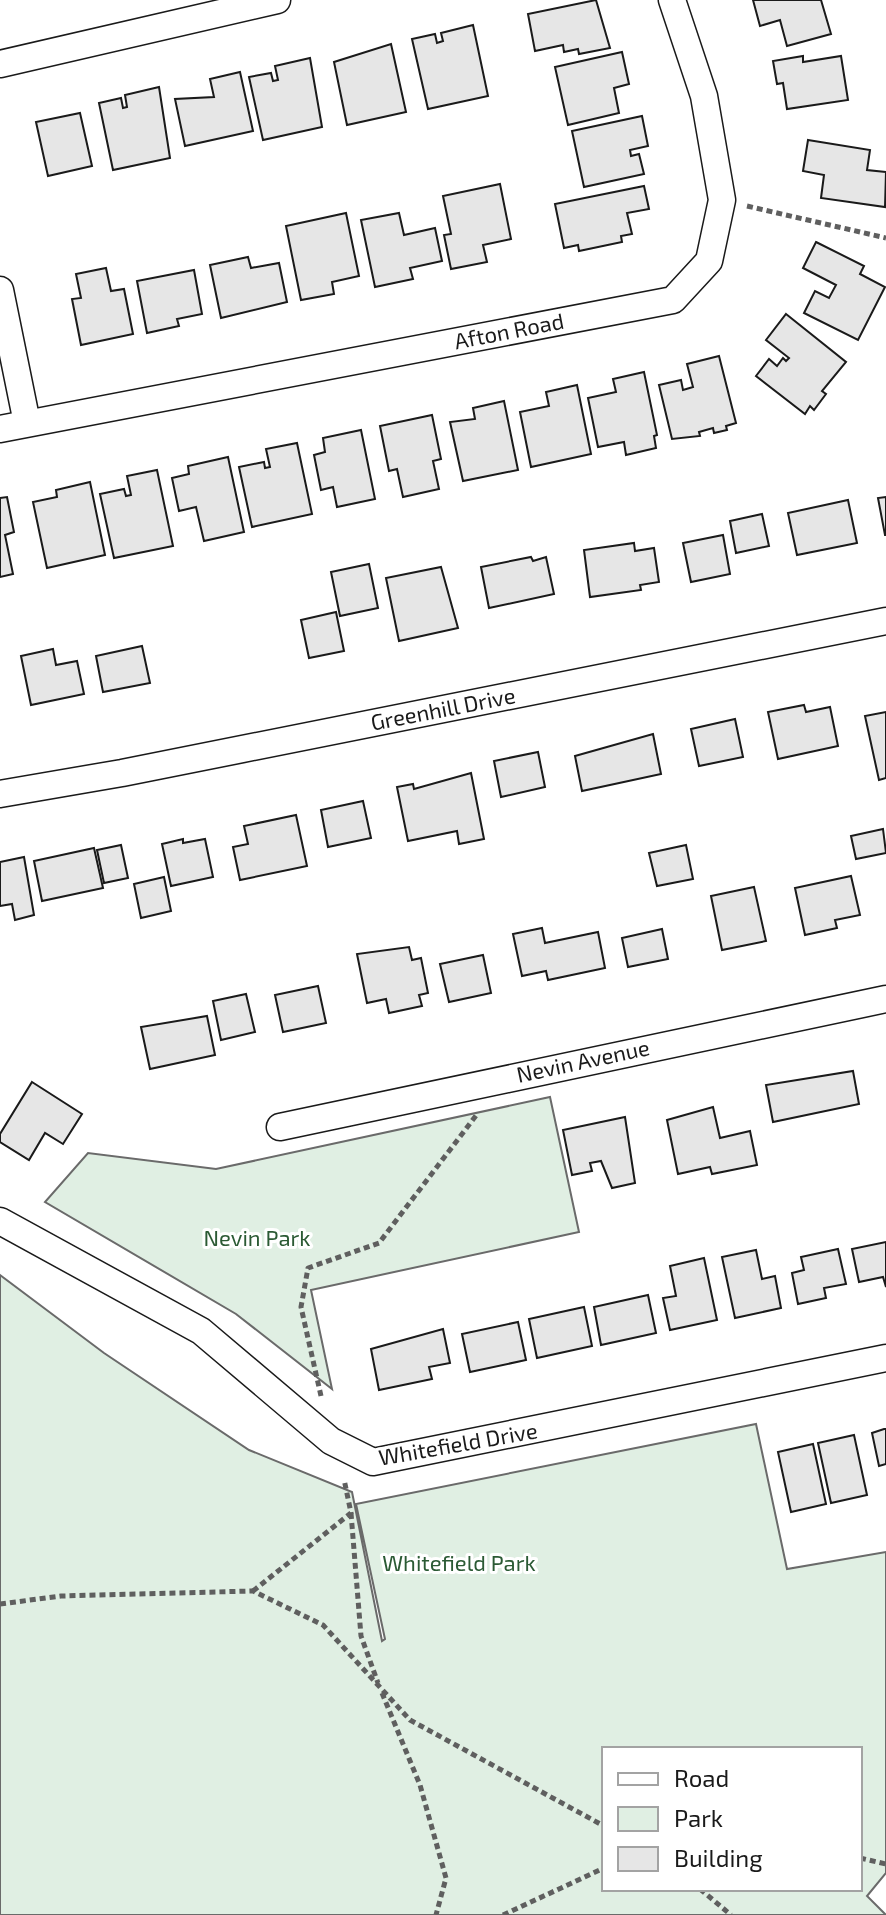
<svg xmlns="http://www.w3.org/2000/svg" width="886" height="1915" font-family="'Exo 2',sans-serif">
<rect width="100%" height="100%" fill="#fff"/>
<g fill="#e0efe3" stroke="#6a6a6a" stroke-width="2" fill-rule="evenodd">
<path d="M550,1097L579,1232L311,1290L332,1389L236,1314L45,1202L88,1153L216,1169Z"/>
<path d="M0,1275L104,1353L249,1450L352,1492L382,1641L385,1639L356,1504L756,1424L787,1569L886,1552V1873L867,1896L886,1915H0ZM604,1749H860V1889H604Z"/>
</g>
<g fill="#e6e6e6" stroke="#1a1a1a" stroke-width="2">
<path d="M596,0L610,48L579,54L578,49L564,52L563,45L535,51L528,14Z"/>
<path d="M753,0H821L831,34L787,46L780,20L760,26Z"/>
<path d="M473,25L488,96L428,109L412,39L435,34L437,43L443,41L441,33Z"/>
<path d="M391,44L406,112L347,125L334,62Z"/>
<path d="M622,52L629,84L614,88L619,113L568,125L555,67Z"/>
<path d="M803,56V62L841,56L848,100L787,109L783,83L777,84L773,61Z"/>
<path d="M310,58L322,127L263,140L249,77L271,73L273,81L278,80L275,66Z"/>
<path d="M240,72L253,131L185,146L175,99L214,97L210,79Z"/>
<path d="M159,87L170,158L113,170L99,103L121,98L123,108L127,107L125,95Z"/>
<path d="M80,113L92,166L48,176L36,122Z"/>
<path d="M642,116L648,146L630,150L631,156L639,154L644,174L584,187L572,131Z"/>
<path d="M808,140L870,150L867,170L886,172L885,207L821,198L824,175L803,171Z"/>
<path d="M500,184L511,239L483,245L487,262L451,269L444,235L451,234L443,196Z"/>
<path d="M644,186L649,209L627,213L632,234L621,236L622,242L579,251L578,245L564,248L555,204Z"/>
<path d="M346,213L359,276L332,282L334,294L301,300L286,226Z"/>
<path d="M399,213L404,235L435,228L442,261L410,268L413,279L375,287L361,220Z"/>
<path d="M816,242L864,266L860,274L885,287L858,340L804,313L815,291L829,298L836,285L803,268Z"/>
<path d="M248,257L251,268L279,263L287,302L221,318L210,265Z"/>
<path d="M106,268L111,291L124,289L133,334L81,345L72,299L81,298L76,274Z"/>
<path d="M194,270L202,314L177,319L179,326L147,333L137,281Z"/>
<path d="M786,314L846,362L822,391L826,394L814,410L810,406L805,414L756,376L769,359L777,366L783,358L786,361L789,358L766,340Z"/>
<path d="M719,356L736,423L726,426L727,430L714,433L713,428L699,432L700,436L672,439L659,385L681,380L683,390L693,387L687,364Z"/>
<path d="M644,372L657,435L654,436L656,448L626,455L624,442L598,447L588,398L616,392L613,379Z"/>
<path d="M577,385L591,454L531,467L520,412L549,406L546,392Z"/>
<path d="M504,401L518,470L463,481L450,422L475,419L473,408Z"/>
<path d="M432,415L441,459L433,461L439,489L403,497L397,469L389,471L380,426Z"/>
<path d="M361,430L375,499L337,507L333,487L321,490L314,455L325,452L323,438Z"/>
<path d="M297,443L312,514L252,527L239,467L264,462L265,468L270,467L266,449Z"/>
<path d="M228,457L244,532L204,541L196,507L179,511L172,478L189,474L188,466Z"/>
<path d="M157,470L173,546L114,558L100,494L124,489L126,496L131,495L127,476Z"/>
<path d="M90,482L105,555L47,568L33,502L57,497L56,490Z"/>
<path d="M7,497L14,532L5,535L13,574L0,577V498Z"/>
<path d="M886,497V535H885L878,498Z"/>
<path d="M848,500L857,543L797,555L788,513Z"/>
<path d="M762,514L769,546L736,553L730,521Z"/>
<path d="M723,535L730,574L691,582L683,543Z"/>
<path d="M634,543L635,551L654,548L659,582L640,585L641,590L590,597L584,550Z"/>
<path d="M531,557L533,561L546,557L554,594L489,608L481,567Z"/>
<path d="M369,564L378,608L340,616L331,572Z"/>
<path d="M441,567L458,628L399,641L386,578Z"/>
<path d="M336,612L344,651L309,658L301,620Z"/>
<path d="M142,646L150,683L103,692L96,656Z"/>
<path d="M53,649L56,665L77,661L84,694L31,705L21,656Z"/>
<path d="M804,705L806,712L830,707L838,746L778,759L768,712Z"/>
<path d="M886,712V778L879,780L865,716Z"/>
<path d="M735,719L743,757L699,766L691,729Z"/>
<path d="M653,734L661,774L582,791L575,756Z"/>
<path d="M538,752L545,787L501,797L494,761Z"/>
<path d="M471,773L484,839L459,844L457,831L408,841L397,787L413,784L414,789Z"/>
<path d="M363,801L371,838L328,847L321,810Z"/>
<path d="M296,815L307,866L240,880L233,847L248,844L244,826Z"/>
<path d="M883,829L886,853L856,859L851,836Z"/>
<path d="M183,839V843L205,839L213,877L171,886L162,844Z"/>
<path d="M121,845L128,878L104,883L97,850Z"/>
<path d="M686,845L693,879L657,886L649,853Z"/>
<path d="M94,848L103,888L42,901L34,861Z"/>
<path d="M24,857L34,915L15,920L12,904L0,906V862Z"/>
<path d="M851,876L860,915L835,920L837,928L805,935L795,888Z"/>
<path d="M164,877L171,911L141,918L134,884Z"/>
<path d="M754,887L766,941L722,950L711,896Z"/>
<path d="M542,928L545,943L598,932L605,968L548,980L546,971L522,976L513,934Z"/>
<path d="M662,929L668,959L628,967L622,938Z"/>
<path d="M409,947L412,960L421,958L428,993L419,995L422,1006L389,1013L386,999L367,1003L357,954Z"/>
<path d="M483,955L491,993L449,1002L440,964Z"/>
<path d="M318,986L326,1023L283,1032L275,995Z"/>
<path d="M246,994L255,1032L221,1040L213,1001Z"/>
<path d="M207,1016L215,1055L150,1069L141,1027Z"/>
<path d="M853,1071L859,1104L773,1122L766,1085Z"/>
<path d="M32,1082L82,1114L63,1144L45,1133L29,1160L0,1142V1134Z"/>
<path d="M713,1107L720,1138L750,1131L757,1165L712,1174L710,1167L678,1174L667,1120Z"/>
<path d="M625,1117L635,1183L612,1188L601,1161L590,1163L592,1171L572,1175L563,1130Z"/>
<path d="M886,1242V1287L883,1277L859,1282L852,1249Z"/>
<path d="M838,1249L846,1284L824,1288L826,1298L798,1304L792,1273L804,1270L801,1257Z"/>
<path d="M756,1250L762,1279L775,1276L781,1308L735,1318L722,1257Z"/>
<path d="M704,1258L717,1320L670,1330L663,1298L676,1296L670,1266Z"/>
<path d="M648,1295L656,1333L601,1345L594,1307Z"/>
<path d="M584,1307L592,1346L537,1358L529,1319Z"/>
<path d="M518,1322L526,1360L470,1372L462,1334Z"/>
<path d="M443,1329L450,1363L429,1367L432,1379L379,1390L371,1349Z"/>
<path d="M884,1429H886V1464L879,1466L872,1433Z"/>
<path d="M854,1435L867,1495L831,1503L818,1443Z"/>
<path d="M813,1444L826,1504L791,1512L778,1452Z"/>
</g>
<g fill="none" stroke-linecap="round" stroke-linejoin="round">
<g stroke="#1a1a1a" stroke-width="29">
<g id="minor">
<path d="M0,64L277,0"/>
<path d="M0,290L27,423"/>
<path d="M0,429L673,300L709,261L722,200L704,96L672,0"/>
<path d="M0,794L122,773L886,621"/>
<path d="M280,1127L886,999"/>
<path d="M0,1221L201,1331L331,1441L373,1462L886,1358"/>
</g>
</g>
<g stroke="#5f5f5f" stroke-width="5" stroke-dasharray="6 4" stroke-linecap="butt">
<path d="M747,206L886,238"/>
<path d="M321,1396L301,1307L308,1268L379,1243L478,1113"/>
<path d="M351,1513L361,1636L378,1683"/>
<path d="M253,1591L351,1513L344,1479"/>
<path d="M0,1604L61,1596L253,1591L323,1625L410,1720L604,1826"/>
<path d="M382,1693L420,1785L446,1878L436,1915"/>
<path d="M860,1858L886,1864"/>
<path d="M700,1889L731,1915"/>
<path d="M503,1915L604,1868"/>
</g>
<use href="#minor" stroke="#fff" stroke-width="26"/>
</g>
<g text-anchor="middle" stroke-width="6" stroke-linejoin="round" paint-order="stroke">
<g font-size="22" fill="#1a1a1a" stroke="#fff">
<text transform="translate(509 331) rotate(-11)" y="8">Afton Road</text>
<text transform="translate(443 709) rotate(-11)" y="8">Greenhill Drive</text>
<text transform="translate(583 1061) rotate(-12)" y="8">Nevin Avenue</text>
<text transform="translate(458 1444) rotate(-10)" y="8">Whitefield Drive</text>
</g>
<g font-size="22" fill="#2b5a34" stroke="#fff">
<text x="257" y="1246">Nevin Park</text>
<text x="459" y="1571">Whitefield Park</text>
</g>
</g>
<rect x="602" y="1747" width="260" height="144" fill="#ffffff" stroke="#a3a3a3" stroke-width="2"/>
<rect x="618" y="1773" width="40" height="12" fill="#ffffff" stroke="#a3a3a3" stroke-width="2"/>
<text x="674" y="1787" font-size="24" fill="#1a1a1a">Road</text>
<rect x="618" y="1807" width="40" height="24" fill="#e0efe3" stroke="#a3a3a3" stroke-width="2"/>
<text x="674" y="1827" font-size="24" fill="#1a1a1a">Park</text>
<rect x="618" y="1847" width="40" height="24" fill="#e6e6e6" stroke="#a3a3a3" stroke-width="2"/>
<text x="674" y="1867" font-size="24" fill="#1a1a1a">Building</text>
</svg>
